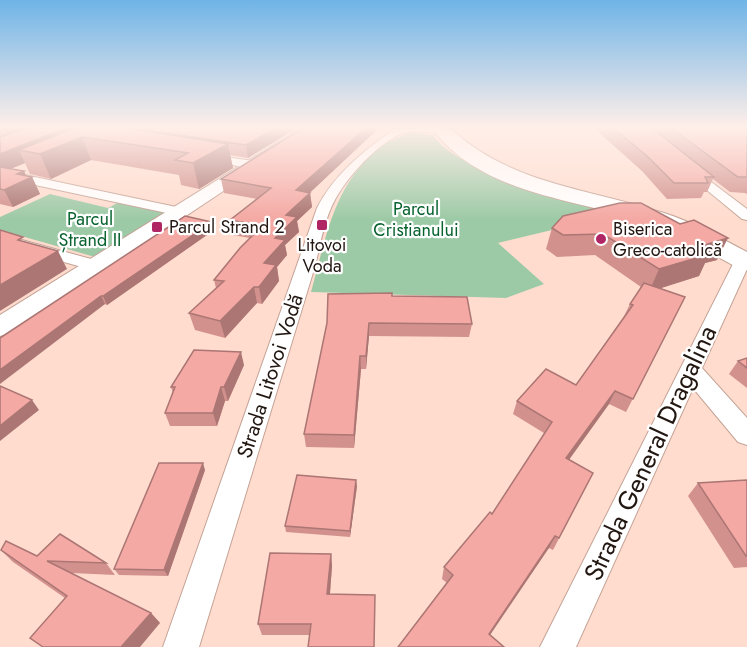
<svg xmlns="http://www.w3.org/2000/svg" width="747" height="647" font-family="Jost,sans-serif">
<rect width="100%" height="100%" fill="#ffdcce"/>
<g fill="#9dcaa6">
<path d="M409,133L433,135C458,174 574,200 619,214L498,243L544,284L506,298L311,292C326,238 334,180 384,145C391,140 401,137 409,133Z"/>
<path d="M50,194L108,208L121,201L168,212L95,257L0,230V217Z"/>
</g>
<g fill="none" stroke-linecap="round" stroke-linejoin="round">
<g stroke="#c4a396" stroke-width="2">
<g id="street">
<path d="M394,129L443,128L447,131L442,134C429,132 414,129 401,134C375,145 342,182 331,208C323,226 320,246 315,266L199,647H163L317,208C335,173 364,151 394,129Z"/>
<path d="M206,154L253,161L259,165L253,169L202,159V155Z"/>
<path d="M690,166L747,209V220L742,219L686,173V167Z"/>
<path d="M11,172L181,208L188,212L181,216L7,179L5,176L7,173Z"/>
<path d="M0,234L102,262L104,266L96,271L0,244Z"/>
<path d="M747,255V269L702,368L747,418V445L738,442L693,388L576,647H540L735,260L737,257Z"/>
</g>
</g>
<g stroke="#c4a396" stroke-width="2">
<path id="secondary" d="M301,128H318L10,333L0,336V315Z"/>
</g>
<g stroke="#c4a396" stroke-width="2">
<path id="primary" d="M432,128H450C509,184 590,189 664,213C693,222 720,238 747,252V270L738,268C708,252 679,233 647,222C576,199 479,194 432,128Z"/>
</g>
<use href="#street" fill="#fff" fill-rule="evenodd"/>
<use href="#secondary" fill="#fff" fill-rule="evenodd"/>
<use href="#primary" fill="#fff" fill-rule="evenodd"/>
</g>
<g fill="#d2918d">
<path d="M0,128H297L248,158L230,155L233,168L199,189L181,185L179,175L91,160L51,179L30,174L25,163L10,169L24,171L26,176L32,177L40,194L13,207L0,204Z"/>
<path d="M594,128H747V194L745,193L730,192L713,179L707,192H704L701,198L667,199L642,171Z"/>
<path d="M221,179L310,193L312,207L297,221L299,232L285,245L287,255L277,267L279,281L262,304L257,303L225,338L195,330L189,313L216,288L214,280L250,238L233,235L230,220L257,199L224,193Z"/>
<path d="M563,216L717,260L705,263L699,276L660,288L685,297L626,412L609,404L569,459L593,473L553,550L549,548L398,647L447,583L442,579L444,567L492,514L544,433L513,414L517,401L576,385L624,316L630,304L641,287L595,255L557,257L546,249L552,228Z"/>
<path d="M214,230L107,305L105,304L0,338Z"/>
<path d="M392,296L472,324L469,337L369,336L366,369H361L354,448L306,447L304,434L327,323Z"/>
<path d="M747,358V388L729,374L738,361Z"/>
<path d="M244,365L228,401H225L217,426H170L165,413L173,393L171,387Z"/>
<path d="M205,470L168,576L119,575L114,569Z"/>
<path d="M747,480V567L734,568L688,496L698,483Z"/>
<path d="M357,486L350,537L286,532L285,526Z"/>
<path d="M1,550L37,556L106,563L115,575L72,573L151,613L160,623L65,598L13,562Z"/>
<path d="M331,554L332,566L330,594L310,635H262L258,624Z"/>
</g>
<g fill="#ab7673">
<path d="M4,128H30L9,139Z"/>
<path d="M66,128H71L76,139L82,137L91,160L51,179L40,154L19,150L25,163L3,172L0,176V154Z"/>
<path d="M276,128H297L248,158L246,145Z"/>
<path d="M366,128H379L299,203L310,193L312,207L297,221L299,232L285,245L287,255L277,267L279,281L262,304L259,287L264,263L286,215L296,190Z"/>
<path d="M228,144L233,168L199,189L193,163Z"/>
<path d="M24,171L27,179L32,177L40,194L13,207L4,190L17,174Z"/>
<path d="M212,222L214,230L107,305L103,296Z"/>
<path d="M728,238L717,260L705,263L699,276L649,292L659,269L698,247Z"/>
<path d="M58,251L67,269L0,311V285Z"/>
<path d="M254,287L257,303L225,338L220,321Z"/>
<path d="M101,296L105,304L0,384V370Z"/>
<path d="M369,323V336L366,369V356Z"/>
<path d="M241,352L244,365L228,401L224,387Z"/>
<path d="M360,356L361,369L354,448V435Z"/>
<path d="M221,387L225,401L217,426L213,413Z"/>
<path d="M615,391L609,404L561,471L566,458Z"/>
<path d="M32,400L39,410L0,441V426Z"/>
<path d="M203,463L205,470L168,576L164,570Z"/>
<path d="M356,480L357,486L350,537V531Z"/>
<path d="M555,536L549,548L484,644L489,634Z"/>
<path d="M331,554L332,566L329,605L327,594Z"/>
<path d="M151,613L160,623L140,647H121Z"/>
</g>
<g fill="#f4a9a4" stroke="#ab7673" stroke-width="1.5">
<path d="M27,128H66L0,154V137Z"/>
<path d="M74,128H127L228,144L193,163L175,160L188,153L82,137L40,154L19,150Z"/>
<path d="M141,128H276L246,145L139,129Z"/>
<path d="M303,128H366L296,190L310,193L286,215L297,217L275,238L285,240L264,263L276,265L259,287H254L220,321L189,313L224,281L214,280L240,248L262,226L230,220L271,188L221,179Z"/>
<path d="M613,128H652L714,177H705L708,183H674L647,156Z"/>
<path d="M671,128H747V177H738Z"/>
<path d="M0,167L24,171L17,174L32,177L4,190L0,189Z"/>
<path d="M620,203H641L680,224L694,220L728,238L698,247L710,254L659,269L603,234L563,235L552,228L563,216Z"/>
<path d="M185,216L212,222L103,296H101L0,370V338Z"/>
<path d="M0,230L23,237L18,240L58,251L0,285Z"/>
<path d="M644,283L685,297L633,399L615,391L566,458L593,473L559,538L555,536L489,634L504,647H398L453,575L444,567L490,512L492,514L552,422L517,401L546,369L576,385L633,305L630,304Z"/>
<path d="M392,293V296L467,297L472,324L369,323L366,356H360L354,435L304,434L327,323L328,294Z"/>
<path d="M194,350L241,352L224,387H221L213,413H165L175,387H171Z"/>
<path d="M747,358V368L738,361Z"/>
<path d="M0,386L32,400L0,426Z"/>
<path d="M159,463H203L164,570L114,569Z"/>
<path d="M297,475L356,480L350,531L285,526Z"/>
<path d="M747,480V556H746L698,483Z"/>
<path d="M60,534L106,563L47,561L151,613L121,647H43L30,638L67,596L1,550L6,541L37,556Z"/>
<path d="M270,553L331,554L327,594L375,595L374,647H308L311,624H258Z"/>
</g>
<linearGradient id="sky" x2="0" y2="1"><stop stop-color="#6fb4e7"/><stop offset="0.58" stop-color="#ffefe9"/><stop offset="1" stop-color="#ffefe9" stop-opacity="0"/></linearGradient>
<rect width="747" height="219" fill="url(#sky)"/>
<g fill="#b02563" stroke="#fff" stroke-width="2">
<rect x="316" y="219" width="12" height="12" rx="3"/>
<rect x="151" y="221" width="12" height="12" rx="3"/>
<circle cx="601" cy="239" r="6"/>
</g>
<g text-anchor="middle" stroke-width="4.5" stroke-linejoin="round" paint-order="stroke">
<g font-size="18" fill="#07622e" stroke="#fff">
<text x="416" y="215">Parcul<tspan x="416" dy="21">Cristianului</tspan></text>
<text x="90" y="225">Parcul<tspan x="90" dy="21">Ștrand II</tspan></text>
</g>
<g font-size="18" fill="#231712" stroke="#fff" text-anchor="start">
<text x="169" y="233">Parcul Strand 2</text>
<text x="613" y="235">Biserica<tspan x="613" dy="21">Greco-catolică</tspan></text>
<text x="322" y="251" text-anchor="middle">Litovoi<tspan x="322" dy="21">Voda</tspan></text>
</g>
<g font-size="21" fill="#231712" stroke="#fff">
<text transform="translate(270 376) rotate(-72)" y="7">Strada Litovoi Vodă</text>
</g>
<g font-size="26" fill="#231712" stroke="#fff">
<text transform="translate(650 453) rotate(-65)" y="9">Strada General Dragalina</text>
</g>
</g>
</svg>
